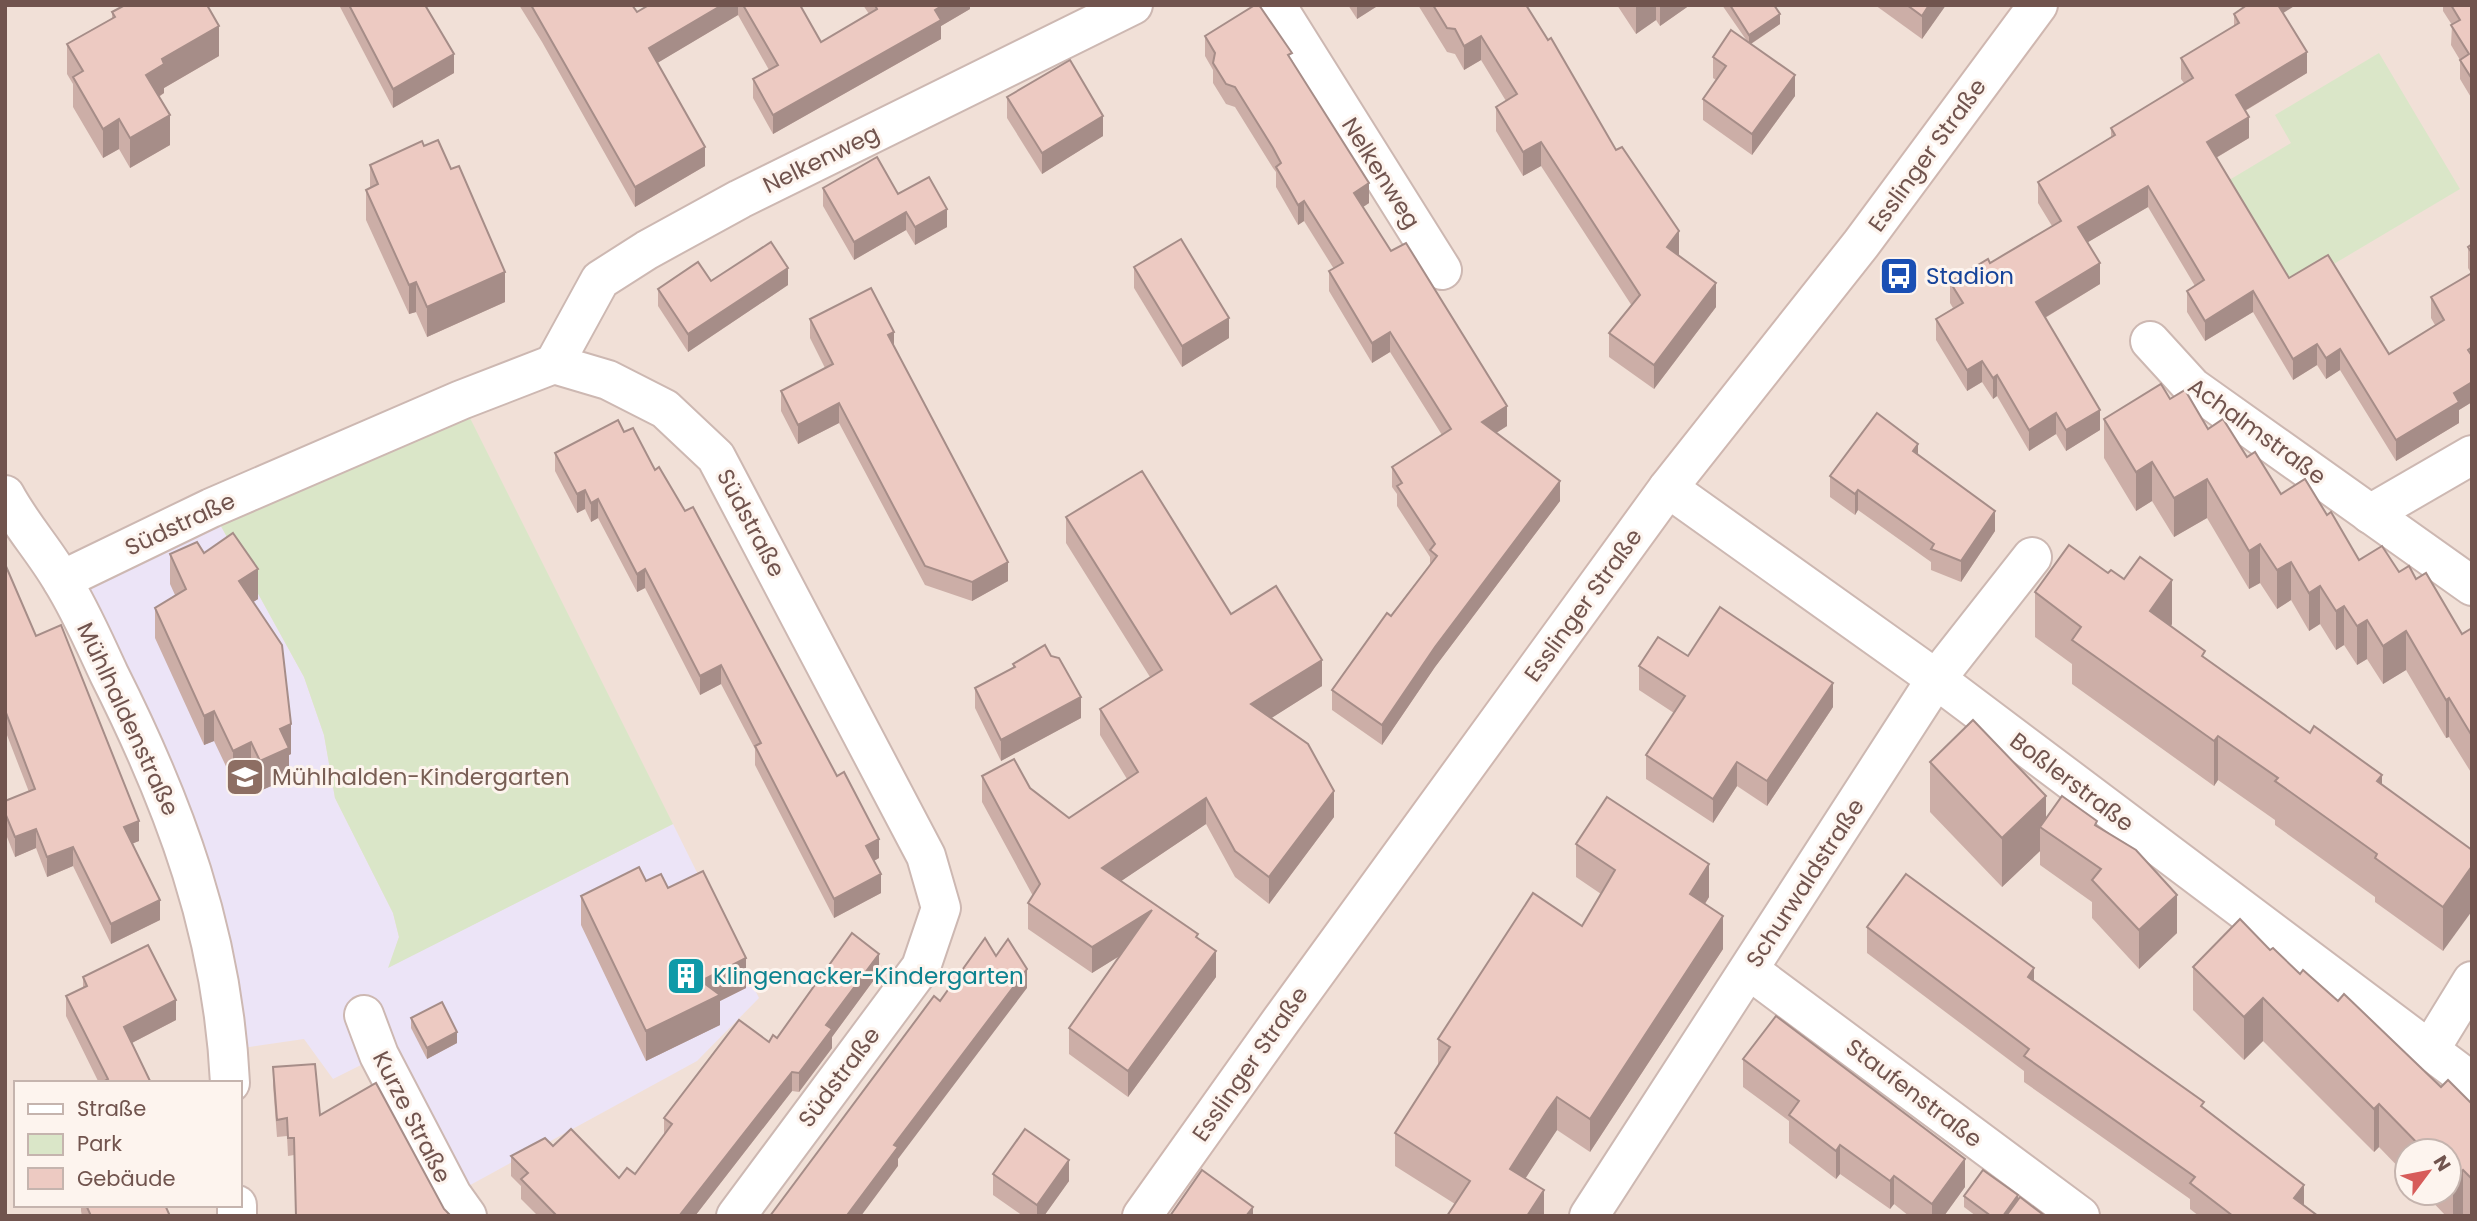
<svg xmlns="http://www.w3.org/2000/svg" width="2477" height="1221" font-family="Poppins,sans-serif">
<rect width="100%" height="100%" fill="#faefe8"/>
<path fill="#f1e0d7" fill-rule="evenodd" d="M5,5H2472V1216H5ZM16,1083H240V1205H16ZM2407,1151H2449V1193H2407Z"/>
<path fill="#ece4f7" d="M211,508L304,677L324,735L335,798L393,913L399,937L389,967L673,824L759,998L697,1061L452,1195L379,1056L333,1079L304,1039L229,1050L213,947L62,580Z"/>
<g fill="#dae6c8">
<path d="M2379,53L2460,189L2285,293L2221,185L2291,143L2275,115Z"/>
<path d="M461,400L673,824L388,968L399,937L393,913L335,798L324,735L304,677L211,508Z"/>
</g>
<g fill="none" stroke-linecap="round" stroke-linejoin="round">
<g stroke="#cdb8b2" stroke-width="42">
<g id="minor">
<path d="M1276,5L1442,270"/>
<path d="M2150,341L2192,387L2472,586"/>
<path d="M554,364L600,280L647,250L740,199L1133,5"/>
<path d="M1668,488L1936,679L2472,1082"/>
<path d="M5,495C21,525 44,550 61,579C80,609 94,642 109,674C175,805 223,934 230,1083"/>
<path d="M2370,514L2472,455"/>
<path d="M62,580L211,508L461,400L554,364L608,380L665,409L716,457L926,856L941,908L921,967L736,1216"/>
<path d="M1749,970L2080,1216"/>
<path d="M364,1015L379,1055L452,1195L467,1216"/>
<path d="M2429,1051L2472,981"/>
<path d="M237,1205V1216"/>
<path d="M1589,1216L1936,679L2032,557"/>
</g>
</g>
<g stroke="#cfb7b0" stroke-width="42">
<path id="secondary" d="M1142,1216L1280,1022L1668,488L1861,244L2038,5"/>
</g>
<use href="#minor" stroke="#fff" stroke-width="38"/>
<use href="#secondary" stroke="#fff" stroke-width="38"/>
</g>
<g fill="#ccaea7">
<path d="M339,5H425L454,73L393,108Z"/>
<path d="M519,5H632L637,12L649,5H800L821,42L869,14L863,5H970V9L941,26V39L773,134L753,98V79L769,70L738,15L657,63L705,166L635,207L542,42Z"/>
<path d="M1348,5H1379L1357,19Z"/>
<path d="M1418,5H1526L1678,255L1716,307L1654,389L1609,357V333L1632,306L1541,166L1523,176L1496,131V107L1506,101L1481,60L1464,70L1455,54L1447,52Z"/>
<path d="M1617,5H1690L1660,26L1656,20L1636,34Z"/>
<path d="M1722,5H1774L1780,24L1751,44L1795,96L1752,155L1703,120V99L1716,80L1713,78V57L1747,41Z"/>
<path d="M1875,5H1946L1922,39Z"/>
<path d="M2443,5H2472V99L2460,79V60L2451,45L2452,25L2443,11Z"/>
<path d="M112,12L219,56L164,88V93L159,97L170,145L130,168L119,149L103,158L73,107V84L67,74V44L112,19Z"/>
<path d="M2283,13L2307,73L2245,111L2249,138L2216,158L2289,278L2389,354L2435,325L2431,318V297L2471,273L2468,268V247L2472,244V402L2459,410V423L2396,461L2340,370L2326,379L2317,365L2293,380L2253,312L2205,341L2187,312V291L2195,286L2148,207L2088,242L2100,284L2045,318L2100,430L2066,451L2056,434L2029,451L1997,396L1993,399L1982,382L1967,391L1936,340V319L1953,308L1950,303V282L1990,263L2052,226L2038,203V182L2111,137V128L2184,83L2181,79V58L2234,26V14Z"/>
<path d="M1205,36L1292,60L1369,203L1363,207L1391,251L1507,426L1496,433L1560,501L1435,667L1382,745L1332,710V690L1430,565V557L1397,506V494L1392,487V467L1442,435L1390,352L1372,363L1329,291V271L1334,269L1304,221L1298,225L1276,187V172L1273,168L1235,107L1226,104L1213,83V70L1205,56Z"/>
<path d="M1007,97L1103,136L1042,174L1007,118Z"/>
<path d="M424,146L451,169L505,302L427,337L416,312L409,314L366,220V190L370,188V165Z"/>
<path d="M823,188L898,194L947,227L915,245L906,230L854,260L823,206Z"/>
<path d="M1134,267L1229,338L1182,367L1134,288Z"/>
<path d="M711,281L788,285L688,352L658,306V289Z"/>
<path d="M810,319L894,346L1008,581L972,601L925,585L839,423L798,444L781,411V391L825,368L810,338Z"/>
<path d="M2170,399L2247,457L2281,494L2327,515L2359,560L2416,579L2462,634L2472,628V774L2449,737L2446,738L2406,670L2383,684L2367,659L2357,665L2344,645L2336,650L2320,624L2309,631L2291,600L2277,609L2260,583L2249,589L2207,518L2174,537L2152,501L2136,511L2104,458V419Z"/>
<path d="M624,432L655,470L879,858L874,861L881,893L834,918L755,765V749L721,684L700,695L645,588L637,592L598,518L591,522L585,509L577,513L555,471V453Z"/>
<path d="M1918,455L1995,531L1961,582L1931,570V562L1858,510L1855,515L1830,497V476Z"/>
<path d="M1066,517L1231,614L1322,686L1271,718L1334,817L1269,904L1235,877L1206,824L1121,881L1198,938L1216,977L1128,1097L1069,1054V1028L1119,956L1092,973L1028,929V903L1033,896L982,802V776L1030,788L1069,818L1127,779L1100,735V709L1150,677L1066,543Z"/>
<path d="M204,553L258,599L253,602L291,754L289,755V778L260,791L251,772L233,781L214,741L204,745L155,638V608L175,595L170,584V554Z"/>
<path d="M5,564L36,636L139,841L133,843L160,920L111,944L73,866L47,877L36,848L15,857L5,832V801L29,792L5,730Z"/>
<path d="M2035,592L2172,624L2171,626L2205,658L2472,850L2443,951L2375,902V897L2275,825V820L2218,780L2214,786L2072,684V664L2035,637Z"/>
<path d="M1688,656L1833,707L1767,806L1737,786L1713,823L1646,779V755L1674,713L1639,690V666Z"/>
<path d="M1013,664L1081,718L1001,761L975,708V688L1013,668Z"/>
<path d="M1930,762L2046,820L2097,826L2177,933L2139,969L2092,918V902L2040,865V851L2002,887L1930,812Z"/>
<path d="M1576,844L1709,897L1705,904L1723,949L1590,1152L1557,1130L1547,1144L1525,1179L1544,1216L1455,1204L1395,1166V1133L1438,1066V1039L1582,926L1601,894L1576,877Z"/>
<path d="M646,881L668,888L746,988L720,1001V1025L646,1061L581,925V896Z"/>
<path d="M1867,927L2034,981L2204,1109L2304,1205L2318,1216H2199L2190,1209V1199L2024,1082V1071L1867,953Z"/>
<path d="M2270,950L2441,1087L2472,1104V1216H2465L2463,1214L2460,1216H2446L2424,1193H2449V1151H2407V1176L2379,1147L2374,1152L2263,1041L2244,1060L2193,1010V967Z"/>
<path d="M879,973L832,1037V1048L799,1092L792,1091L695,1216H538L521,1199V1186L511,1176V1156L553,1146L619,1178L635,1174L664,1135V1118L769,1042Z"/>
<path d="M83,977L176,1020L132,1043L151,1083H99L66,1016V996L83,988Z"/>
<path d="M411,1018L457,1043L427,1059L411,1028Z"/>
<path d="M1743,1059L1965,1187L1944,1216H1909L1894,1204L1890,1209L1840,1174L1836,1179L1789,1143V1121L1743,1087Z"/>
<path d="M273,1067L320,1115L444,1209L294,1155L288,1156L287,1136L277,1137L273,1085Z"/>
<path d="M993,1174L1069,1181L1044,1216H1023L993,1195Z"/>
<path d="M1964,1196L2018,1200L2045,1216H1976L1964,1207Z"/>
<path d="M81,1205H170L166,1207L170,1216H82L81,1211Z"/>
</g>
<g fill="#a68d88">
<path d="M722,5H738V15L649,68V48Z"/>
<path d="M943,5H970V9L941,26V39L773,134V115Z"/>
<path d="M1357,5H1379L1357,19Z"/>
<path d="M1636,5H1656V20L1636,34Z"/>
<path d="M1660,5H1690L1660,26Z"/>
<path d="M1929,5H1946L1922,39V16Z"/>
<path d="M2274,5H2296L2274,19Z"/>
<path d="M1780,14V24L1749,45V35Z"/>
<path d="M219,26V56L164,88V93L146,104V75L162,59Z"/>
<path d="M1481,36V60L1464,70V46Z"/>
<path d="M2307,52V73L2236,116V95Z"/>
<path d="M454,54V73L393,108V89Z"/>
<path d="M1795,75V96L1752,155V134Z"/>
<path d="M170,115V145L130,168V138Z"/>
<path d="M1103,116V136L1042,174V153Z"/>
<path d="M2249,117V138L2207,163V142Z"/>
<path d="M119,119V149L103,158V129Z"/>
<path d="M1541,142V166L1523,176V152Z"/>
<path d="M705,147V166L635,207V187Z"/>
<path d="M1369,183V203L1354,213V193Z"/>
<path d="M2148,186V207L2078,248V227Z"/>
<path d="M1304,201V221L1298,225V205Z"/>
<path d="M947,209V227L915,245V227Z"/>
<path d="M906,212V230L854,260V242Z"/>
<path d="M1679,231V255L1667,271V247Z"/>
<path d="M2100,263V284L2036,323V302Z"/>
<path d="M788,268V285L688,352V334Z"/>
<path d="M505,272V302L427,337V307Z"/>
<path d="M416,282V312L409,314V285Z"/>
<path d="M1716,283V307L1654,389V365Z"/>
<path d="M2253,291V312L2205,341V321Z"/>
<path d="M1229,318V338L1182,367V346Z"/>
<path d="M894,332V351L888,335Z"/>
<path d="M1390,332V352L1372,363V343Z"/>
<path d="M2317,344V365L2293,380V359Z"/>
<path d="M2340,349V370L2326,379V358Z"/>
<path d="M1982,361V382L1967,391V370Z"/>
<path d="M1997,375V396L1993,399V378Z"/>
<path d="M2472,382V402L2459,410V423L2396,461V440L2454,393Z"/>
<path d="M839,403V423L798,444V425Z"/>
<path d="M1507,406V426L1482,442V422Z"/>
<path d="M2100,410V430L2066,451V430Z"/>
<path d="M2056,413V434L2029,451V430Z"/>
<path d="M1918,444V465L1913,451Z"/>
<path d="M2152,462V501L2136,511V472Z"/>
<path d="M2207,479V518L2174,537V498Z"/>
<path d="M1560,481V501L1435,667L1382,745V725L1435,647Z"/>
<path d="M585,490V509L577,513V494Z"/>
<path d="M1858,490V510L1855,515V494Z"/>
<path d="M598,499V518L591,522V503Z"/>
<path d="M1995,511V531L1961,582V561Z"/>
<path d="M2260,544V583L2249,589V551Z"/>
<path d="M1008,562V581L972,601V582Z"/>
<path d="M2291,562V600L2277,609V570Z"/>
<path d="M258,569V599L239,611V581Z"/>
<path d="M645,569V588L637,592V574Z"/>
<path d="M2172,580V624L2150,655V611Z"/>
<path d="M2320,586V624L2309,631V593Z"/>
<path d="M2344,606V645L2336,650V611Z"/>
<path d="M2367,620V659L2357,665V626Z"/>
<path d="M2406,631V670L2383,684V646Z"/>
<path d="M1322,660V686L1251,731V704Z"/>
<path d="M721,665V684L700,695V676Z"/>
<path d="M1833,683V707L1767,806V781Z"/>
<path d="M1081,697V718L1001,761V740Z"/>
<path d="M2449,698V737L2446,738V700Z"/>
<path d="M214,711V741L204,745V716Z"/>
<path d="M291,724V754L289,755V778L260,791V761L280,729Z"/>
<path d="M2218,736V780L2214,786V741Z"/>
<path d="M251,742V772L233,781V751Z"/>
<path d="M1737,762V786L1713,823V799Z"/>
<path d="M2382,775V819L2377,781Z"/>
<path d="M1334,791V817L1269,904V877Z"/>
<path d="M2046,796V831L2040,827V851L2002,887V838Z"/>
<path d="M1206,798V824L1102,894V868Z"/>
<path d="M139,821V841L124,847V827Z"/>
<path d="M36,829V848L15,857V837Z"/>
<path d="M879,839V858L866,865V846Z"/>
<path d="M73,847V866L47,877V857Z"/>
<path d="M1709,864V897L1690,927V894Z"/>
<path d="M2472,866V911L2443,951V907Z"/>
<path d="M881,874V893L834,918V899Z"/>
<path d="M2177,895V933L2139,969V930Z"/>
<path d="M160,900V920L111,944V924Z"/>
<path d="M1152,910V936L1092,973V947Z"/>
<path d="M1723,916V949L1590,1152V1119Z"/>
<path d="M1216,951V977L1128,1097V1071Z"/>
<path d="M879,954V973L832,1037V1048L799,1092V1073L826,1025Z"/>
<path d="M746,958V988L720,1001V1025L646,1061V1031L701,981Z"/>
<path d="M2034,968V994L2028,977Z"/>
<path d="M1027,969V988L898,1159V1166L861,1216H848V1214L894,1145Z"/>
<path d="M2263,998V1041L2244,1060V1017Z"/>
<path d="M176,1000V1020L124,1047V1027Z"/>
<path d="M457,1032V1043L427,1059V1048Z"/>
<path d="M792,1072V1091L695,1216H679Z"/>
<path d="M1557,1097V1130L1510,1202V1169Z"/>
<path d="M2379,1104V1147L2374,1152V1109Z"/>
<path d="M1840,1145V1174L1836,1179V1151Z"/>
<path d="M1965,1159V1187L1944,1216H1932V1204Z"/>
<path d="M1069,1160V1181L1044,1216H1037V1205Z"/>
<path d="M2463,1170V1214L2460,1216H2453V1180Z"/>
<path d="M1894,1176V1204L1890,1209V1181Z"/>
<path d="M2304,1185V1211L2294,1198Z"/>
<path d="M1544,1190V1216H1527Z"/>
<path d="M2018,1195V1206L2011,1216H2003Z"/>
<path d="M1253,1207V1216H1246Z"/>
</g>
<g fill="#edcac2" stroke="#a68d88" stroke-width="2">
<path d="M125,5H207L219,26L162,59L164,64L146,75L170,115L130,138L119,119L103,129L73,77L83,71L67,44L115,17L112,12Z"/>
<path d="M349,5H425L454,54L393,89Z"/>
<path d="M531,5H632L637,12L649,5H722L649,48L705,147L635,187Z"/>
<path d="M743,5H800L821,42L877,9L875,5H943L935,10L941,20L773,115L753,79L778,65Z"/>
<path d="M1255,5H1259L1292,53L1288,55L1369,183L1354,193L1391,251L1406,243L1507,406L1482,422L1560,481L1435,647L1382,725L1332,690L1387,613L1391,616L1437,556L1430,550L1435,544L1397,486L1402,483L1392,467L1451,429L1390,332L1372,343L1329,271L1343,263L1304,201L1298,205L1289,189L1276,167L1281,163L1273,148L1235,87L1226,84L1213,63L1215,53L1205,36Z"/>
<path d="M1433,5H1526L1548,40L1551,38L1616,150L1622,147L1679,231L1667,247L1716,283L1654,365L1609,333L1640,295L1541,142L1523,152L1496,107L1517,94L1481,36L1464,46L1455,29L1447,28Z"/>
<path d="M1730,5H1774L1780,14L1749,35Z"/>
<path d="M1907,5H1929L1922,16Z"/>
<path d="M2247,5H2278L2307,52L2236,95L2249,117L2207,142L2289,278L2328,255L2389,354L2444,320L2431,297L2472,273V347L2468,350L2472,356V382L2454,393L2459,402L2396,440L2340,349L2326,358L2317,344L2293,359L2253,291L2205,321L2187,291L2204,280L2148,186L2078,227L2100,263L2036,302L2100,410L2066,430L2056,413L2029,430L1997,375L1993,378L1982,361L1967,370L1936,319L1963,303L1950,282L1988,259L1990,263L2061,221L2038,182L2115,135L2111,128L2193,78L2181,58L2239,23L2234,14Z"/>
<path d="M2451,5H2472V79L2460,60L2469,54L2451,25L2460,20Z"/>
<path d="M1731,30L1795,75L1752,134L1703,99L1726,66L1713,57Z"/>
<path d="M1070,60L1103,116L1042,153L1007,97Z"/>
<path d="M438,140L451,169L459,166L505,272L427,307L416,282L409,285L366,190L378,184L370,165L422,141L424,146Z"/>
<path d="M877,157L898,194L929,177L947,209L915,227L906,212L854,242L823,188Z"/>
<path d="M1181,239L1229,318L1182,346L1134,267Z"/>
<path d="M771,242L788,268L688,334L658,289L698,262L711,281Z"/>
<path d="M2472,244V253L2468,247Z"/>
<path d="M871,288L894,332L888,335L1008,562L972,582L925,566L839,403L798,425L781,391L833,364L810,319Z"/>
<path d="M2161,384L2170,399L2185,390L2208,429L2223,419L2247,457L2255,452L2281,494L2305,479L2327,515L2331,512L2359,560L2382,546L2399,572L2409,566L2416,579L2426,573L2462,634L2472,628V736L2449,698L2446,700L2406,631L2383,646L2367,620L2357,626L2344,606L2336,611L2320,586L2309,593L2291,562L2277,570L2260,544L2249,551L2207,479L2174,498L2152,462L2136,472L2104,419Z"/>
<path d="M1877,413L1918,444L1913,451L1995,511L1961,561L1931,549L1934,544L1858,490L1855,494L1830,476Z"/>
<path d="M618,420L624,432L633,428L655,470L659,467L685,511L693,507L837,776L844,772L879,839L866,846L881,874L834,899L755,746L761,743L721,665L700,676L645,569L637,574L598,499L591,503L585,490L577,494L555,453Z"/>
<path d="M1142,471L1231,614L1276,586L1322,660L1251,704L1308,744L1334,791L1269,877L1235,851L1206,798L1102,868L1198,934L1196,937L1216,951L1128,1071L1069,1028L1152,910L1092,947L1028,903L1040,884L982,776L1014,759L1030,788L1069,818L1138,772L1100,709L1162,670L1066,517Z"/>
<path d="M233,533L258,569L239,581L282,645L291,724L280,729L289,748L260,761L251,742L233,751L214,711L204,716L155,608L186,589L170,554L197,542L204,553Z"/>
<path d="M2069,545L2108,573L2111,570L2124,579L2140,557L2172,580L2150,611L2205,651L2202,656L2310,733L2314,726L2382,775L2377,781L2472,850V866L2443,907L2375,858L2377,854L2275,781L2278,778L2218,736L2214,741L2072,640L2081,627L2035,592Z"/>
<path d="M5,564L36,636L61,625L139,821L124,827L160,900L111,924L73,847L47,857L36,829L15,837L5,813V801L35,789L5,710Z"/>
<path d="M1720,607L1833,683L1767,781L1737,762L1713,799L1646,755L1685,696L1639,666L1658,637L1688,656Z"/>
<path d="M1045,645L1051,656L1059,658L1081,697L1001,740L975,688L1015,667L1013,664Z"/>
<path d="M1973,720L2046,796L2002,838L1930,762Z"/>
<path d="M2062,796L2097,821L2095,825L2136,850L2177,895L2139,930L2092,880L2101,869L2040,827Z"/>
<path d="M1607,797L1709,864L1690,894L1723,916L1590,1119L1557,1097L1547,1111L1510,1169L1544,1190L1527,1216H1447L1470,1181L1395,1133L1450,1047L1438,1039L1533,893L1582,926L1615,870L1576,844Z"/>
<path d="M639,867L646,881L661,874L668,888L703,871L746,958L701,981L720,995L646,1031L581,896Z"/>
<path d="M1906,874L2034,968L2028,977L2204,1102L2201,1106L2304,1185L2294,1198L2318,1216H2233L2190,1183L2195,1177L2024,1056L2029,1049L1867,927Z"/>
<path d="M2240,919L2270,950L2273,948L2300,974L2303,970L2338,1001L2344,994L2441,1087L2448,1080L2472,1104V1179L2463,1170L2453,1180L2449,1175V1151H2425L2379,1104L2374,1109L2263,998L2244,1017L2193,967Z"/>
<path d="M852,933L879,954L826,1025L832,1029L799,1073L792,1072L679,1216H557L521,1179L528,1173L511,1156L545,1138L553,1146L571,1129L619,1178L627,1168L635,1174L672,1124L664,1118L739,1020L769,1042L773,1035L777,1038Z"/>
<path d="M985,938L996,956L1008,939L1027,969L894,1145L898,1147L848,1214L851,1216H770L934,996L940,1001Z"/>
<path d="M148,945L176,1000L124,1027L151,1083H101L108,1079L66,996L87,986L83,977Z"/>
<path d="M442,1002L457,1032L427,1048L411,1018Z"/>
<path d="M1776,1016L1965,1159L1932,1204L1894,1176L1890,1181L1840,1145L1836,1151L1789,1115L1799,1101L1743,1059Z"/>
<path d="M315,1064L320,1115L376,1083L444,1209L451,1216H296L294,1138H288L287,1118L277,1120L273,1067Z"/>
<path d="M1025,1129L1069,1160L1037,1205L993,1174Z"/>
<path d="M1202,1170L1253,1207L1246,1216H1170Z"/>
<path d="M1983,1170L2018,1195L2003,1216H1991L1964,1196Z"/>
<path d="M2020,1197L2045,1216H2006Z"/>
<path d="M86,1205H165L170,1216H91Z"/>
</g>
<defs>
<g id="bus-square" transform="scale(2.0125)"><rect x="-9" y="-9" width="18" height="18" rx="4" fill="#1a4fb4" stroke="#fdf4ee"/><path d="M-5-6H5V4H4V6H2V4H-2V6H-4V4H-5ZM-3.5-4V0h7V-4ZM-3.5 1.2v1.5H-2V1.2ZM2 1.2v1.5H3.5V1.2Z" fill="#fff"/></g>
<g id="school-square" transform="scale(2.0125)"><rect x="-9" y="-9" width="18" height="18" rx="4" fill="#8d6e63" stroke="#fdf4ee"/><path d="M0-5L7-2L0 1L-7-2ZM-4 1L0 2.5L4 1V4Q0 6-4 4Z" fill="#fff"/></g>
<g id="building-square" transform="scale(2.0125)"><rect x="-9" y="-9" width="18" height="18" rx="4" fill="#0f9aa8" stroke="#fdf4ee"/><path d="M-4-6H4V6H1V3H-1V6H-4ZM-2.5-4.3h1.7v1.8h-1.7ZM.8-4.3h1.7v1.8H.8ZM-2.5-1h1.7V.8h-1.7ZM.8-1h1.7V.8H.8Z" fill="#fff"/></g>
</defs>
<g fill-rule="evenodd">
<use href="#bus-square" x="1899" y="276"/>
<use href="#school-square" x="245" y="777"/>
<use href="#building-square" x="686" y="976"/>
</g>
<g text-anchor="middle" stroke-width="6" stroke-linejoin="round" paint-order="stroke">
<g font-size="23" fill="#71544e" stroke="#fdf4ee">
<text transform="translate(1927 155) rotate(-54)" y="8">Esslinger Straße</text>
<text transform="translate(821 159) rotate(-26)" y="8">Nelkenweg</text>
<text transform="translate(1381 173) rotate(58)" y="8">Nelkenweg</text>
<text transform="translate(2257 431) rotate(36)" y="8">Achalmstraße</text>
<text transform="translate(751 523) rotate(62)" y="8">Südstraße</text>
<text transform="translate(180 524) rotate(-25)" y="8">Südstraße</text>
<text transform="translate(1583 605) rotate(-54)" y="8">Esslinger Straße</text>
<text transform="translate(128 719) rotate(65)" y="8">Mühlhaldenstraße</text>
<text transform="translate(2072 782) rotate(37)" y="8">Boßlerstraße</text>
<text transform="translate(1805 883) rotate(-57)" y="8">Schurwaldstraße</text>
<text transform="translate(1250 1064) rotate(-55)" y="8">Esslinger Straße</text>
<text transform="translate(839 1077) rotate(-53)" y="8">Südstraße</text>
<text transform="translate(1914 1093) rotate(37)" y="8">Staufenstraße</text>
<text transform="translate(412 1117) rotate(63)" y="8">Kurze Straße</text>
</g>
<g font-size="23" fill="#164399" stroke="#fdf4ee" text-anchor="start">
<text x="1926" y="284">Stadion</text>
</g>
<g font-size="23" fill="#785e54" stroke="#fdf4ee" text-anchor="start">
<text x="272" y="785">Mühlhalden-Kindergarten</text>
</g>
<g font-size="23" fill="#0d838f" stroke="#fdf4ee" text-anchor="start">
<text x="713" y="984">Klingenacker-Kindergarten</text>
</g>
</g>
<rect width="2477" height="1221" fill="none" stroke="#71544e" stroke-width="14"/>
<rect x="14" y="1081" width="228" height="126" fill="#fdf4ee" stroke="#c5b4ae" stroke-width="2"/>
<rect x="28" y="1104" width="35" height="10" fill="#ffffff" stroke="#c5b4ae" stroke-width="2"/>
<text x="77" y="1116" font-size="21" fill="#71544e">Straße</text>
<rect x="28" y="1134" width="35" height="21" fill="#dae6c8" stroke="#c5b4ae" stroke-width="2"/>
<text x="77" y="1151" font-size="21" fill="#71544e">Park</text>
<rect x="28" y="1168" width="35" height="21" fill="#edcac2" stroke="#c5b4ae" stroke-width="2"/>
<text x="77" y="1186" font-size="21" fill="#71544e">Gebäude</text>
<g transform="translate(2428 1172) rotate(58)"><circle r="33" fill="#fdf4ee" stroke="#c5b4ae" stroke-width="2"/>
<path d="M0-5L12 26L0 18L-12 26Z" fill="#d75c5a"/>
<text y="-10" font-size="19" font-weight="bold" text-anchor="middle" fill="#71544e">N</text>
</g>
</svg>
